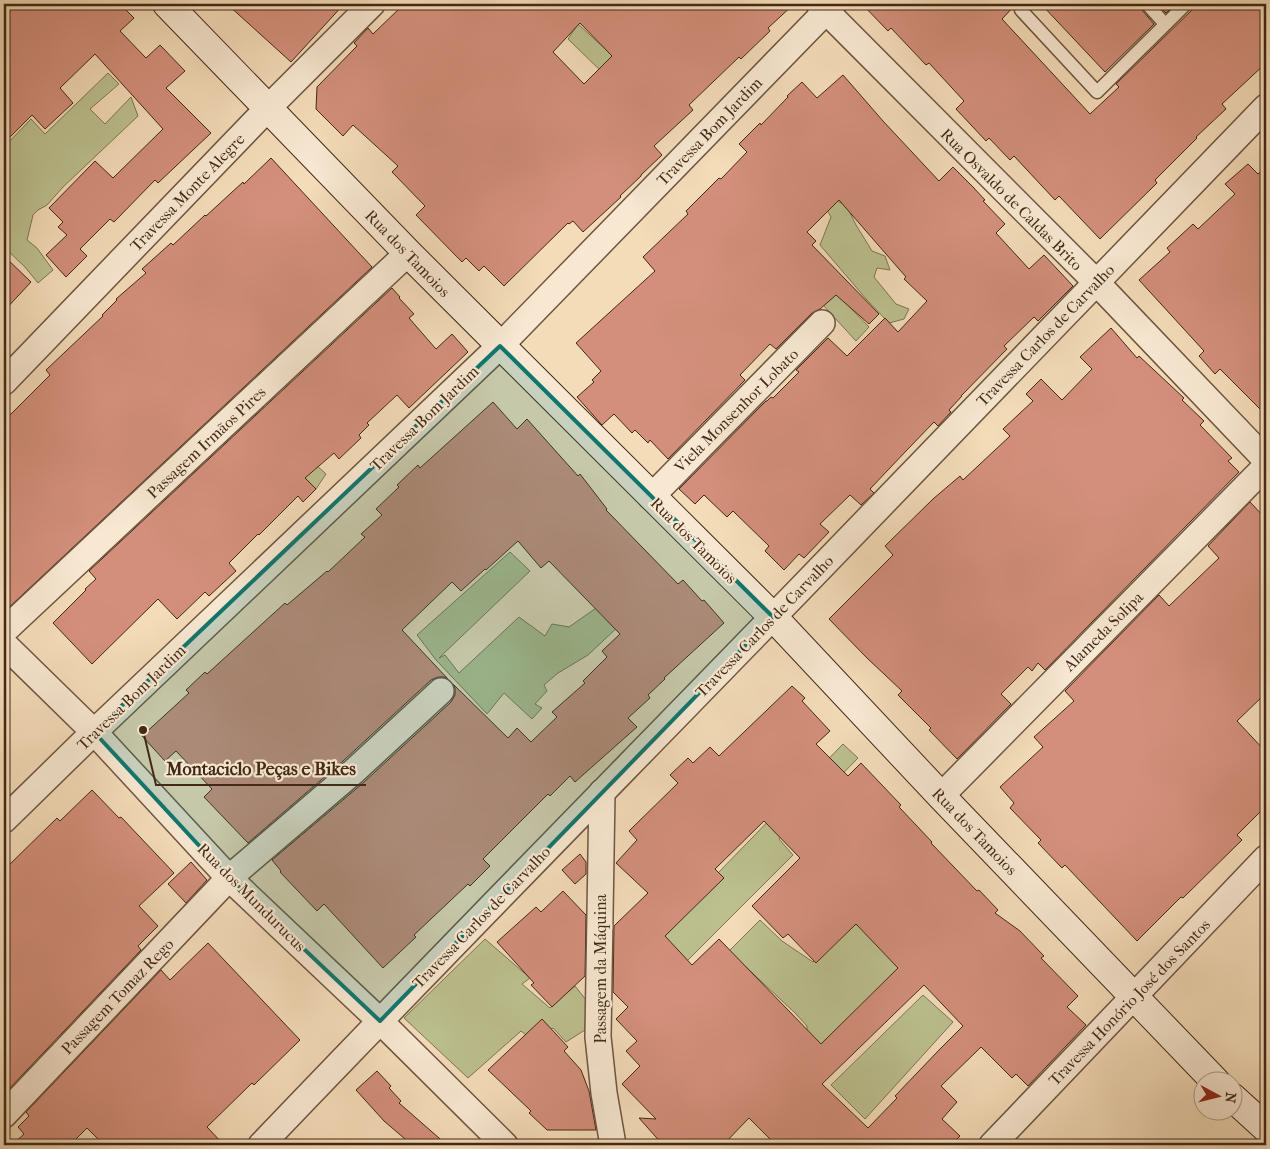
<svg xmlns="http://www.w3.org/2000/svg" width="1270" height="1149" font-family="'IM FELL French Canon',serif">
<rect width="100%" height="100%" fill="#f4dcb9"/>
<filter id="stains"><feTurbulence type="fractalNoise" baseFrequency=".004" numOctaves="4"/><feColorMatrix values="0 0 0 0 .2 0 0 0 0 .09 0 0 0 0 .02 0 0 0 .5 -.17"/></filter>
<radialGradient id="worn" r=".72"><stop offset=".6" stop-color="#630" stop-opacity="0"/><stop offset="1" stop-color="#630" stop-opacity=".3"/></radialGradient>
<g fill="#bcc08f" stroke="#7f7453">
<path d="M578,24L616,59L604,74L568,39Z"/>
<path d="M108,73L119,84L90,109L105,124L131,97L138,116L63,187L47,205L38,210L33,215L27,240L37,248L53,270L38,283L25,267L4,247V147L31,119L45,134Z"/>
<path d="M830,198L846,205L856,225L872,251L885,256L890,270L877,268L874,277L896,304L909,309L904,319L889,323L867,300L820,245L831,217L821,200Z"/>
<path d="M836,293L869,327L856,341L823,305Z"/>
<path d="M259,402L289,440L326,474L316,489L245,417Z"/>
<path d="M510,552L530,571L439,658L445,655L459,673L519,617L545,636L552,624L569,627L599,606L620,625L588,655L558,673L544,685L547,691L535,704L542,708L532,719L504,693L487,714L436,660L417,635Z"/>
<path d="M843,744L858,758L779,839L793,855L686,962L657,938L717,874Z"/>
<path d="M760,920L782,941L813,962L853,920L903,964L818,1051L807,1032V1026L795,1013L729,951Z"/>
<path d="M485,939L530,978L522,984L550,1008L575,986L586,1000L585,1030L566,1042L553,1028L532,1040L521,1031L468,1078L404,1018Z"/>
<path d="M923,995L953,1022L865,1119L831,1085Z"/>
</g>
<g fill="#d38f7b" stroke="#422917" fill-rule="evenodd">
<path d="M4,4H120L134,18L120,31L146,58L160,45L185,71L166,88L211,133L158,183L155,180L114,222L110,219L80,249L87,256L66,277L46,255L67,235L58,227L63,222L49,208L95,161L113,178L163,129L95,54L60,88L73,103L45,129L32,115L4,143Z"/>
<path d="M227,4H344L291,62Z"/>
<path d="M404,4H794L768,28L770,31L741,59L739,57L689,105L693,110L654,146L662,155L641,175V176L620,196L621,197L583,232L573,221L569,224L568,223L504,286L484,266L479,271L466,258L462,262L416,215L425,206L392,172L398,166L353,125L343,136L316,109L317,87L357,46L354,43L368,28L373,34ZM580,23L612,56L584,84L553,52Z"/>
<path d="M862,4H1016L1002,19L1090,114L1119,87L1116,84L1192,10L1194,4H1266V63L1222,104L1226,109L1196,137L1197,138L1155,180L1157,183L1100,239L1059,196L1055,200L1014,156L1010,160L989,138L986,141L956,109L964,101L929,63L926,65L891,28L888,31Z"/>
<path d="M1041,4H1139L1141,9L1154,24L1105,72Z"/>
<path d="M1158,4H1175L1166,13Z"/>
<path d="M843,75L883,121L939,181L953,167L973,187L985,200L983,201L1005,224L996,233L1029,269L1044,255L1073,286L1038,321L1034,317L1004,346L1007,349L961,396H962L949,410L951,412L938,426L934,422L906,451L870,489L874,493L861,505L850,495L820,524L829,532L804,558L799,554L784,570L765,551L769,546L733,511L727,517L704,495L695,504L679,489L766,401H767L771,397L773,398L799,372L796,370L828,338L847,356L885,318L898,332L927,301L904,279L906,277L839,200L807,232L816,241L812,245L879,314L869,324L836,295L820,309L812,313L776,349L770,344L740,375L745,380L668,459L650,440L648,443L635,430L632,433L614,414L602,425L577,397L594,382L592,380L601,371L576,343L655,271L643,257L688,214L686,211L719,178L721,179L747,152L739,144L760,123L761,125L788,97L787,96L802,82L817,98Z"/>
<path d="M271,158L372,267L4,612V421L50,375L46,370L103,316L102,315L117,300L116,299L146,273L142,269L171,243L173,245L205,215L206,216L243,182L244,184Z"/>
<path d="M1248,164L1258,174L1266,167V415L1220,369L1215,374L1199,356L1204,351L1139,280L1170,252L1167,248L1193,224L1198,229L1235,194L1225,184Z"/>
<path d="M4,256L31,282L4,311Z"/>
<path d="M392,288L400,297L399,298L414,314L409,318L436,349L452,334L468,352L409,408L397,395L367,423L369,425L359,435L361,438L339,459L334,453L305,478L316,489L303,502L298,496L259,535L258,534L229,563L236,571L209,596L205,592L177,619L158,599L92,664L53,623L86,590L85,589L96,579L89,571Z"/>
<path d="M1111,328L1137,358L1139,356L1184,398L1182,400L1204,421L1200,425L1232,458L1228,461L1239,472L1045,670L1038,663L1032,671L1028,667L1001,694L1011,704L957,759L929,730L931,728L898,695L902,691L867,658L829,619L893,555L885,546L933,499L960,476L963,480L1010,436L1003,429L1033,401L1026,394L1041,379L1062,400L1092,369L1080,357Z"/>
<path d="M493,402L517,429L527,419L578,476L580,474L607,509L606,510L678,584L683,580L702,601L704,600L724,623L664,678L665,679L648,695L650,698L628,718L637,727L575,782L570,776L550,796L548,794L483,859L490,866L470,886L468,884L414,935L416,937L383,968L324,904L317,911L280,872L281,871L272,860L363,783L451,702L455,695V688L453,684L508,738L517,728L531,742L557,717L552,712L585,683L583,681L607,657L602,651L620,634L549,561L541,568L518,541L486,570L485,569L461,591L452,582L402,630L448,679L445,677H438L431,680L343,761L248,843L204,797L212,789L176,751L165,761L142,736L189,693L186,690L205,672L207,674L285,603L287,605L327,571L328,572L365,537L361,534L382,515L376,509L399,487L397,485L418,465L420,468Z"/>
<path d="M1250,502L1266,519V693L1237,721L1266,752V806L1237,835L1242,840L1183,898L1181,897L1137,941L1065,865L1062,868L1038,843L1041,840L1010,808L1014,803L1000,787L1043,747L1034,737L1074,701L1065,691L1159,595L1169,606L1219,558L1208,546Z"/>
<path d="M792,686L805,698L802,701L830,731L816,744L848,776L861,763L901,805L899,807L932,842L931,843L977,891L979,890L998,910L995,913L1020,931L1044,956L1041,958L1078,996L1067,1007L1086,1025L1028,1086L1016,1074L1012,1078L981,1047L941,1086L957,1102L942,1119L960,1136L951,1145H776L749,1118L723,1145H663L639,1118L656,1119L622,1084L640,1066L626,1051L637,1041L616,1019L628,1007L613,992L614,926L648,893L616,863L637,840L629,831L678,783L670,775L688,758L693,763L710,747L719,756ZM764,821L800,858L752,906L783,938L788,934L816,963L856,924L898,968L821,1044L719,939L692,965L665,936L724,878L715,869ZM924,985L963,1026L940,1049L895,1096L897,1098L868,1128L822,1084Z"/>
<path d="M92,790L119,818L121,817L174,873L139,906L158,926L138,946L141,950L6,1092L4,1089V870L57,818L60,821Z"/>
<path d="M580,854L586,862V874L575,884L562,870Z"/>
<path d="M191,862L207,880L186,903L168,884Z"/>
<path d="M563,891L586,915L585,976L552,1007L531,985L534,983L497,942L536,907L541,912Z"/>
<path d="M208,943L300,1040L254,1085L252,1083L207,1127L224,1145H104L87,1128L70,1145H12L24,1134L18,1127L29,1116L26,1112L161,970L170,980Z"/>
<path d="M542,1019L568,1047L564,1051L581,1070L589,1091L596,1130H547L529,1113L531,1111L488,1070Z"/>
<path d="M377,1071L391,1086L389,1088L401,1101L399,1103L447,1145H412L384,1121L356,1090Z"/>
</g>
<g fill="none" stroke-linecap="round" stroke-linejoin="round">
<g stroke="#6e5640" stroke-width="15">
<g id="lane">
<path d="M1027,4L1021,10L1097,92L1186,4"/>
<path d="M1147,4L1165,24"/>
</g>
</g>
<g stroke="#6e5640" stroke-width="28">
<g id="street">
<path d="M819,4L1096,282L1266,460"/>
<path d="M4,382L268,108L372,4"/>
<path d="M651,497L822,323"/>
<path d="M4,631L408,253"/>
<path d="M4,644L94,732L229,878L380,1021L505,1145"/>
<path d="M602,792L598,1037L604,1093L613,1145"/>
<path d="M941,796L1266,466"/>
<path d="M4,820L94,732L500,346L833,4"/>
<path d="M4,1115L229,878L353,772L441,691"/>
<path d="M261,1145C430,968 601,794 771,619C937,449 1101,277 1266,107"/>
<path d="M992,1145L1266,858"/>
</g>
</g>
<g stroke="#422917" stroke-width="30">
<g id="secondary">
<path d="M167,4L408,253L773,617L941,796L1216,1082"/>
<path d="M1232,1097L1266,1128"/>
</g>
</g>
<use href="#lane" stroke="#f8e8d2" stroke-width="12"/>
<use href="#street" stroke="#f8e8d2" stroke-width="25"/>
<use href="#secondary" stroke="#f8e8d2" stroke-width="28"/>
</g>
<path fill="#0f766e" fill-opacity="0.2" stroke="#0f766e" stroke-width="4" stroke-linejoin="round" d="M500,346L773,617L380,1021L229,878L94,732Z"/>
<g text-anchor="middle" stroke-width="4.5" stroke-linejoin="round" paint-order="stroke">
<g font-size="16" fill="#422917" stroke="#f8e8d2">
<text transform="translate(709 131) rotate(-46)" y="6">Travessa Bom Jardim</text>
<text transform="translate(187 192) rotate(-46)" y="6">Travessa Monte Alegre</text>
<text transform="translate(1012 199) rotate(45)" y="6">Rua Osvaldo de Caldas Brito</text>
<text transform="translate(408 253) rotate(46)" y="6">Rua dos Tamoios</text>
<text transform="translate(1045 335) rotate(-46)" y="6">Travessa Carlos de Carvalho</text>
<text transform="translate(736 410) rotate(-45)" y="6">Viela Monsenhor Lobato</text>
<text transform="translate(424 418) rotate(-44)" y="6">Travessa Bom Jardim</text>
<text transform="translate(206 442) rotate(-43)" y="6">Passagem Irmãos Pires</text>
<text transform="translate(694 540) rotate(45)" y="6">Rua dos Tamoios</text>
<text transform="translate(764 626) rotate(-46)" y="6">Travessa Carlos de Carvalho</text>
<text transform="translate(1103 631) rotate(-45)" y="6">Alameda Solipa</text>
<text transform="translate(131 697) rotate(-44)" y="6">Travessa Bom Jardim</text>
<text transform="translate(975 831) rotate(46)" y="6">Rua dos Tamoios</text>
<text transform="translate(252 897) rotate(45)" y="6">Rua dos Mundurucus</text>
<text transform="translate(481 917) rotate(-46)" y="6">Travessa Carlos de Carvalho</text>
<text transform="translate(600 969) rotate(-90)" y="6">Passagem da Máquina</text>
<text transform="translate(117 996) rotate(-46)" y="6">Passagem Tomaz Rego</text>
<text transform="translate(1129 1002) rotate(-46)" y="6">Travessa Honório José dos Santos</text>
</g>
</g>
<path fill="none" stroke="#422917" stroke-width="2" d="M143 730L156 785H366"/>
<circle fill="#422917" stroke="#f8e8d2" stroke-width="2" cx="143" cy="730" r="5"/>
<g font-size="18" text-anchor="middle" font-weight="bold" fill="#422917" stroke="#f8e8d2" stroke-width="4.5" stroke-linejoin="round" paint-order="stroke">
<text x="261" y="775">Montaciclo Peças e Bikes</text>
</g>
<rect width="1270" height="1149" fill="none" stroke="#f4dcb9" stroke-width="20"/>
<rect x="5" y="5" width="1260" height="1139" fill="none" stroke="#422917" stroke-width="2.5"/>
<rect x="10" y="10" width="1250" height="1129" fill="none" stroke="#422917"/>
<g transform="translate(1218 1096) rotate(97)"><circle r="24" fill="#f8e8d2" stroke="#af9c87"/>
<path d="M0-4L9 19L0 12L-9 19Z" fill="#8f2418"/>
<text y="-8" font-size="14" font-weight="bold" text-anchor="middle" fill="#422917">N</text>
</g>
<rect width="100%" height="100%" filter="url(#stains)"/>
<rect width="100%" height="100%" fill="url(#worn)"/>
</svg>
